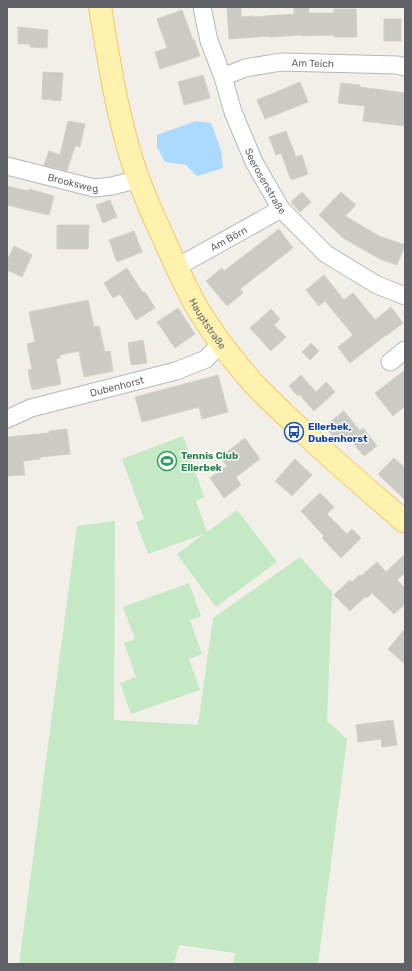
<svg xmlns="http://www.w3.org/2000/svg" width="412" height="971" font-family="Rubik,sans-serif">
<rect width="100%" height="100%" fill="#f1efe8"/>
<g fill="#c5e8c5">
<path d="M183,436L204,497L196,501L207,532L237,510L277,562L216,607L177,554L204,534L148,554L136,522L144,519L122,459Z"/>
<path d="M115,521L114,720L198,725L213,618L300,557L332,592L327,721L347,739L318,964H233L235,953L179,945L174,964H19L77,526Z"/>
<path d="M189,583L201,616L190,620L202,654L189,659L200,690L131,714L120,683L136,677L124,643L135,639L123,607Z"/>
</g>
<path fill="#aadaff" d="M196,121L211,123L221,150L223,168L197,176L186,165L165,162L157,147V135Z"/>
<g fill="#cccac5" stroke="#d6d1c6">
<path d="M227,7H241V17L253,16V17L294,14V7H309V13H334V9H356L357,37H334V35L302,36V35L269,37V36L229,39Z"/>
<path d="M182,10L193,40L194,39L200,56L160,69L155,52L167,48L157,19Z"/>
<rect x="384" y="19" width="17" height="22"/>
<path d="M18,27L48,30L47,48L30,47V44H18Z"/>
<path d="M43,72L63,73L61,101L42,99Z"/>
<path d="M203,75L210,98L184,105L178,82Z"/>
<path d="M300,82L308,102L265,119L257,100Z"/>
<path d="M341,83L360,85V87L405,93V126L363,121L365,106L338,103Z"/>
<path d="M68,121L85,124L80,147L75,146L67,171L44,165L49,151L60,155Z"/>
<path d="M286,131L296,157L302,155L308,174L291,180L281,153L276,155L269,137Z"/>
<path d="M7,186L28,191L29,189L54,196L49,215L7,205Z"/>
<path d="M302,192L311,202L300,212L291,202Z"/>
<path d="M341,192L356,205L345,216L379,236L405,245L397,265L380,259L343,238L319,215Z"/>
<path d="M110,200L117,217L103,223L96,205Z"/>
<path d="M57,225H89L88,249H57Z"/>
<path d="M279,229L293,248L240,289L243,293L227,306L206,281L222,268L224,271Z"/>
<path d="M134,231L142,252L117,262L109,240Z"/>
<path d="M14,246L32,255L22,277L7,270V261Z"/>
<path d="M127,268L143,293L145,292L155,308L136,320L120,294L113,298L104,283Z"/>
<path d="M324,275L344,300L353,293L375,320L391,307L403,323L386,336V335L350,363L338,347L353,335L325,301L319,306L306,290Z"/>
<path d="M88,300L94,327L99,326L105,352L110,351L113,371L84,377L79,351L60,355V358L56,359L61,384L32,390L28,370L32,369L27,344L35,342L29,312Z"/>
<path d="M178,308L195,334L175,348L157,322Z"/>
<path d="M271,309L280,319L274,325L286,337L271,351L250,328Z"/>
<path d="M143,340L147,363L131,365L128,343Z"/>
<path d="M311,343L319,351L310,360L302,352Z"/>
<path d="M405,370V406L393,416L375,393Z"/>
<path d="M218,375L228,412L202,419L199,407L142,422L135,397Z"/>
<path d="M301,375L316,392L326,382L335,392L314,411L299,394L298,396L289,386Z"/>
<path d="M344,411L360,431L363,428L377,446L364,456L347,436L338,443L325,426Z"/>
<path d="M67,429L70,454L40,457V459L23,461L25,475L7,476V437L49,433V431Z"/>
<path d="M245,438L260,459L236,477L241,485L224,498L210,478L227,466L220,457Z"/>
<path d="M394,458L405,468V500L378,474Z"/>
<path d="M295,459L312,475L292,496L275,481Z"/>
<path d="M320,493L334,507L327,514L347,534L352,529L361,538L341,558L322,538L324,536L301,511Z"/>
<path d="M405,554V573L397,580L405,588V604L394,614L372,593L367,598L366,596L350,611L334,595L350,580L352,582L359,575L361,576L377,562L386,572Z"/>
<path d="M405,629V664L388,649Z"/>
<path d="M393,720L397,745L382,747L381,739L358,742L356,725Z"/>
</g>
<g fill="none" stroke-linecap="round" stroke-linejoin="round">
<g stroke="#b5b8bc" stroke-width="19">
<g id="minor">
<path id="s1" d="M202,7L209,41L223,77L233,112L254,162L281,209L326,254L377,285L405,296"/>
<path id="s2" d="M223,77L245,68L281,62L397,65L405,67"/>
<path id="s3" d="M7,166L94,188L112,186L139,179"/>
<path id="s4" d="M177,267L281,209"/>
<path d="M390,362L405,350"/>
<path id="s5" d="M7,419L31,408L176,371L206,359L221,343"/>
</g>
</g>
<g stroke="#f2c960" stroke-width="24">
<g id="major">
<path id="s6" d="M100,7C108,55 115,103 129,150C137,180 150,209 163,237C173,259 183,282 195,304C211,332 232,359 254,384C267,398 280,410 294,423C330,458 368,490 405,522"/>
</g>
</g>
<use href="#minor" stroke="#fff" stroke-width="17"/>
<use href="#major" stroke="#fff2af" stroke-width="22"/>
</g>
<defs>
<g id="bus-ring" transform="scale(1)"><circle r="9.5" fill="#fff" stroke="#1a4fb4" stroke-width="1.5"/><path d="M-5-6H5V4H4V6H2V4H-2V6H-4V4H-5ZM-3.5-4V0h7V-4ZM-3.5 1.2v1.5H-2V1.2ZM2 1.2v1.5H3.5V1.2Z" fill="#1a4fb4"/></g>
<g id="stadium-ring" transform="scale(1)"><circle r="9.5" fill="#fff" stroke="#2e9e5b" stroke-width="1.5"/><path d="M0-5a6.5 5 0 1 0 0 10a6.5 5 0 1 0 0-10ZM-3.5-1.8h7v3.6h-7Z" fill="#2e9e5b"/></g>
</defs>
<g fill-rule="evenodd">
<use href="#bus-ring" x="294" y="432"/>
<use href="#stadium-ring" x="167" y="461"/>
</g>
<g text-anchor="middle" stroke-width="3" stroke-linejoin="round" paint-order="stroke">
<g font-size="10" fill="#5f6368" stroke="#fff">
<text dy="4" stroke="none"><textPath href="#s2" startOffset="92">Am Teich</textPath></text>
<text dy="4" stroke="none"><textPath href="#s1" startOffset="186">Seerosenstraße</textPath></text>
<text dy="4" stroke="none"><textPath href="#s3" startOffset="68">Brooksweg</textPath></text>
<text dy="4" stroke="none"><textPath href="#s4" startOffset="59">Am Börn</textPath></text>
<text dy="4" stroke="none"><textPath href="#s6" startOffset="337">Hauptstraße</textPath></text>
<text dy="4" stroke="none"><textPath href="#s5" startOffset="115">Dubenhorst</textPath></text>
</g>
<g font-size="10" font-weight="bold" fill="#164399" stroke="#fff" text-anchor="start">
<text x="308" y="430">Ellerbek,<tspan x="308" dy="12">Dubenhorst</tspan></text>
</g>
<g font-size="10" font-weight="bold" fill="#27864d" stroke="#fff" text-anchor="start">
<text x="181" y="459">Tennis Club<tspan x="181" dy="12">Ellerbek</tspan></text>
</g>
</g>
<rect width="412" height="971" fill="none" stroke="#5f6368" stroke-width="16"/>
</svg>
